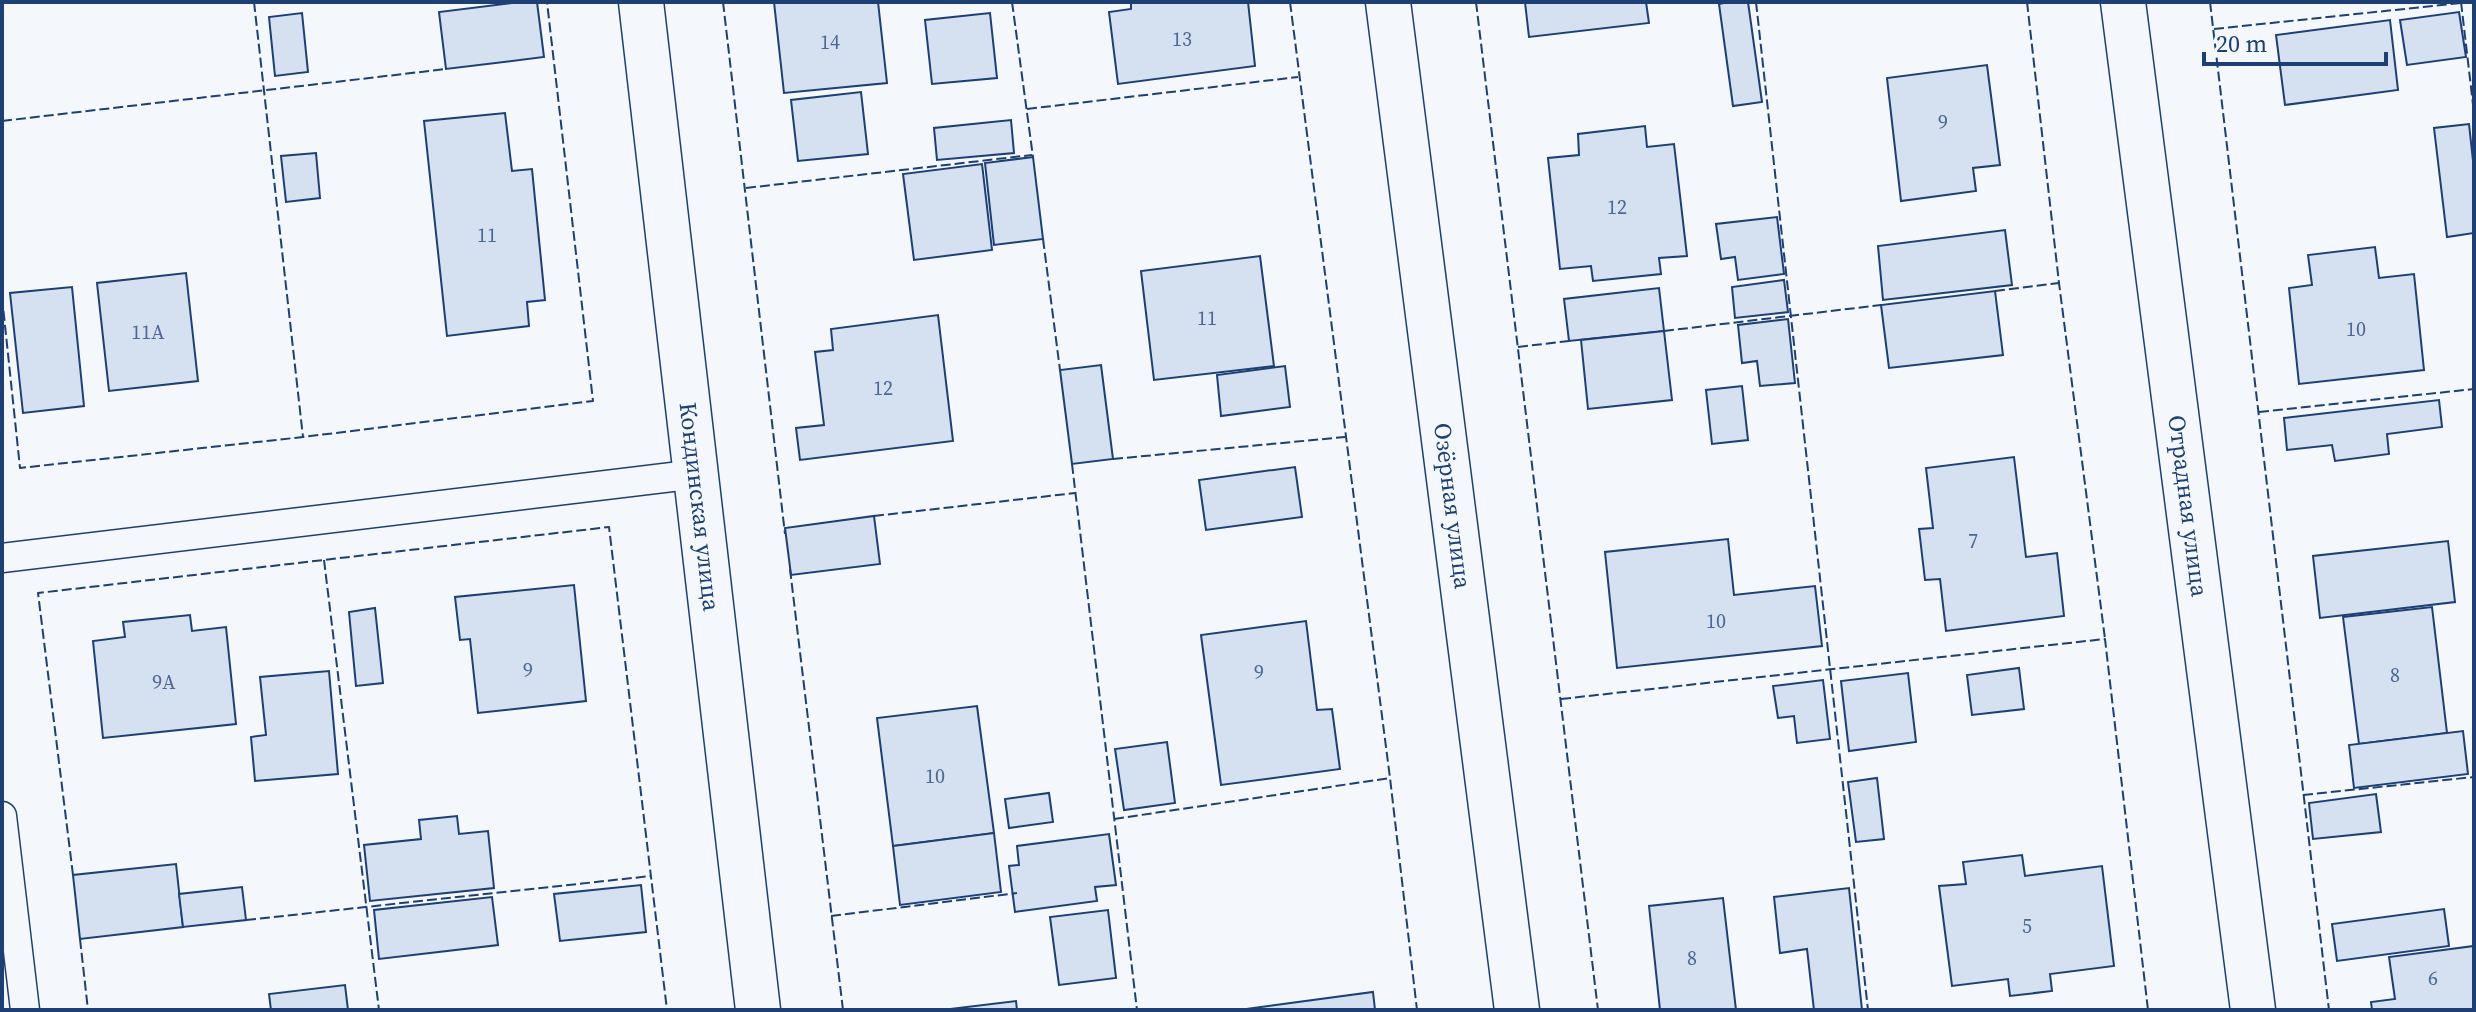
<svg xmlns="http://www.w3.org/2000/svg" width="2476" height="1012" font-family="'Source Serif 4',serif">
<rect width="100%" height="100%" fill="#f4f7fb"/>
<g fill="#d5e0f0" stroke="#1d3f73" stroke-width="2">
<path d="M521,2H537L544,57L446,69L439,12Z"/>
<path d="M774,2H878L887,83L784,93Z"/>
<path d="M1131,2H1248L1255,66L1118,84L1109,12L1131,9Z"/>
<path d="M1525,2H1646L1649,23L1529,37Z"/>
<path d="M1729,2H1748L1762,102L1733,106L1719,4Z"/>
<path d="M2459,12L2466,57L2407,65L2400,20Z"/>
<path d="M302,13L308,72L275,76L269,17Z"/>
<path d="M990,13L997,78L932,84L925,20Z"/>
<path d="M2390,20L2398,90L2285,105L2276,35Z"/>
<path d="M1987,65L2000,165L1973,168L1976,191L1901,201L1887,78Z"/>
<path d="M861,92L868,154L798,161L791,100Z"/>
<path d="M505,113L512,171L532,169L545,300L527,302L529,326L447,336L424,121Z"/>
<path d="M1011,120L1014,153L937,160L934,128Z"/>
<path d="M2469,124L2474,170V233L2447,237L2434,128Z"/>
<path d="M1645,126L1647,147L1674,144L1687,256L1659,258L1661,274L1593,281L1591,266L1560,269L1548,158L1579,155L1578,134Z"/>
<path d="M316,153L320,198L286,202L281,156Z"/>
<path d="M1033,157L1043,239L994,245L985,163Z"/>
<path d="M982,164L992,250L914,260L903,174Z"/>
<path d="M1777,217L1784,274L1738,280L1735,257L1721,259L1716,224Z"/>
<path d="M2005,230L2012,285L1883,300L1878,246Z"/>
<path d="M2375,247L2379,278L2414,274L2424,370L2299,384L2289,288L2312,285L2308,255Z"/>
<path d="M1260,256L1274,366L1154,380L1141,271Z"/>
<path d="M186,273L198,381L109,391L97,283Z"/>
<path d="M1784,280L1788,312L1735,318L1732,287Z"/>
<path d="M72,287L84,406L23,413L10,293Z"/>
<path d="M1659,288L1664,331L1569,341L1564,299Z"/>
<path d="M1995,291L2003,355L1889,368L1881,305Z"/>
<path d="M938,315L953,441L800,460L796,428L824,425L815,352L833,350L831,329Z"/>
<path d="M1788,319L1795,383L1760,386L1757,361L1742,363L1738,325Z"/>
<path d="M1664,331L1672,400L1588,409L1581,340Z"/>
<path d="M1101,365L1113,459L1072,464L1060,370Z"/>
<path d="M1285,366L1290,407L1221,416L1217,375Z"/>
<path d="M1742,386L1748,440L1712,444L1706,390Z"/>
<path d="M2439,400L2442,427L2387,434L2389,454L2335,461L2332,445L2287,450L2284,418Z"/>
<path d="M2014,457L2026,557L2057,553L2064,616L1946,631L1940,579L1925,580L1919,529L1933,528L1926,468Z"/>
<path d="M1295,467L1302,517L1206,530L1199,480Z"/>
<path d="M874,516L880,564L791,575L785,528Z"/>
<path d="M1728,539L1734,595L1815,586L1822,646L1617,668L1605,552Z"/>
<path d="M2448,541L2455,602L2320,618L2313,556Z"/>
<path d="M574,585L586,701L478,713L470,639L460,640L455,597Z"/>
<path d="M2432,607L2447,733L2359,744L2343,617Z"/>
<path d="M375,608L383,683L356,686L349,612Z"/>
<path d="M190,615L192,631L226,627L236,724L103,738L93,641L125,637L123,622Z"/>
<path d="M1306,621L1317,710L1332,709L1340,769L1221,785L1201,635Z"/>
<path d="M2019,668L2024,709L1972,715L1967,675Z"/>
<path d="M329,671L338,774L255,781L251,737L266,735L260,677Z"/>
<path d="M1908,673L1916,742L1849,751L1841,681Z"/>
<path d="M1823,680L1830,739L1797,743L1794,716L1778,718L1773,686Z"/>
<path d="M977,706L994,833L893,846L877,718Z"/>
<path d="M2463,731L2468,774L2354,788L2349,745Z"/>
<path d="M1167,742L1175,803L1124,810L1115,749Z"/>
<path d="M1877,778L1884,839L1856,842L1848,782Z"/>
<path d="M1049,793L1053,822L1009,828L1005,799Z"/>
<path d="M2376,794L2381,832L2313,839L2309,803Z"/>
<path d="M457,816L459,834L488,831L494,888L370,901L364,845L421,839L419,820Z"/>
<path d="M994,833L1001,892L900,905L893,846Z"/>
<path d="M1109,834L1116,885L1095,887L1097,901L1015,912L1009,866L1019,865L1017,846Z"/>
<path d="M2022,855L2025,876L2102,866L2114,966L2050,974L2052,991L2010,996L2008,979L1952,986L1939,886L1966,884L1963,862Z"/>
<path d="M176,864L183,927L80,939L73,875Z"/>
<path d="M641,885L646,932L560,941L554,894Z"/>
<path d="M242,887L246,920L183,927L179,894Z"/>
<path d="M1849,888L1862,1010H1814L1807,949L1780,953L1774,897Z"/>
<path d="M492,897L498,945L379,959L374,910Z"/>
<path d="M1723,898L1736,1010H1660L1649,906Z"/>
<path d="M2444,909L2449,946L2337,961L2332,924Z"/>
<path d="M1108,910L1116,978L1059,985L1050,917Z"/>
<path d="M2474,946V1010H2372L2371,1002L2395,999L2389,957Z"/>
<path d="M345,985L348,1010H271L269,994Z"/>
<path d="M1373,992L1375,1010H1239Z"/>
<path d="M1016,1001L1017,1010H942Z"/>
</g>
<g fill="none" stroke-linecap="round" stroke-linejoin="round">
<g stroke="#1d3f73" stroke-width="31">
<g id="lane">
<path d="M2,558L697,474"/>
<path d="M2,816L25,1010"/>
</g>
</g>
<g stroke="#1d3f73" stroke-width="47">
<g id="street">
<path id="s1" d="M641,2L758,1010"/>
<path id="s2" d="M1388,2L1517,1010"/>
<path id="s3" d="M2123,2L2253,1010"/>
</g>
</g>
<use href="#lane" stroke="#f4f7fb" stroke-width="28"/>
<use href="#street" stroke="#f4f7fb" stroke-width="44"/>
<g stroke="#1d3f73" stroke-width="2" stroke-dasharray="10 4" stroke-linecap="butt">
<path d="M254,2L303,437"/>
<path d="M723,2L785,534"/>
<path d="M1012,2L1033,157"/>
<path d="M1290,2L1390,778L1417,1010"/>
<path d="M1476,2L1598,1010"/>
<path d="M1756,2L1868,1010"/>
<path d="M2027,2L2059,283L2105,639"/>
<path d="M2210,2L2329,1010"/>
<path d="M2461,2L2474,113"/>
<path d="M2214,29L2461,3"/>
<path d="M1027,109L1298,77"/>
<path d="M2,121L446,69"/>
<path d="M746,188L1032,155"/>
<path d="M1043,239L1060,370"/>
<path d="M1995,291L2059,283"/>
<path d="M2,297L20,468L303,437L593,401L547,2"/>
<path d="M1664,331L1881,305"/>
<path d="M1518,347L1569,341"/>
<path d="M2259,412L2474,389"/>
<path d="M1113,459L1345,437"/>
<path d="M1072,464L1137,1010"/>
<path d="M874,516L1075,493"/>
<path d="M324,560L379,1010"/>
<path d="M790,569L843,1010"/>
<path d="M1561,699L2105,639L2148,1010"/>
<path d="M2303,795L2474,777"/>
<path d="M1114,819L1390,778"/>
<path d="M73,875L38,593L609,527L667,1010"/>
<path d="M831,916L1017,893"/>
<path d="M246,920L651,876"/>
<path d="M80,939L88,1010"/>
</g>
</g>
<g text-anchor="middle" stroke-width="6" stroke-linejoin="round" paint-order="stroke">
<g font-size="20" fill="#4b6792">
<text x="1182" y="46">13</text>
<text x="830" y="49">14</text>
<text x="1943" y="129">9</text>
<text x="1617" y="214">12</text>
<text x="487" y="242">11</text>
<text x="1207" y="325">11</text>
<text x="2356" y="336">10</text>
<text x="148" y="339">11А</text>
<text x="883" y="395">12</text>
<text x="1973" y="548">7</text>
<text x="1716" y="628">10</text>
<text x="528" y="677">9</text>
<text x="1259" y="679">9</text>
<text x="2395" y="682">8</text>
<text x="164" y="689">9А</text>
<text x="935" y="783">10</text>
<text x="2027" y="933">5</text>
<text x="1692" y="965">8</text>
<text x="2433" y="985">6</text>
</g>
<g font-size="24" fill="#1d3f73" stroke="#f4f7fb">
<text dy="8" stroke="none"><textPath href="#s1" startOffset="508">Кондинская улица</textPath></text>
<text dy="8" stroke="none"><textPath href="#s2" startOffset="508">Озёрная улица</textPath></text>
<text dy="8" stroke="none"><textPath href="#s3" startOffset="508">Отрадная улица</textPath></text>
</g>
</g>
<rect width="2476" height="1012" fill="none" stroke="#1d3f73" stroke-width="8"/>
<path d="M2204 52v12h182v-12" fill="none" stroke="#1d3f73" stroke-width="4"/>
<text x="2216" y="52" font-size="24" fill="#1d3f73" stroke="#f4f7fb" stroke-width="6" paint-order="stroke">20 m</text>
</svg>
